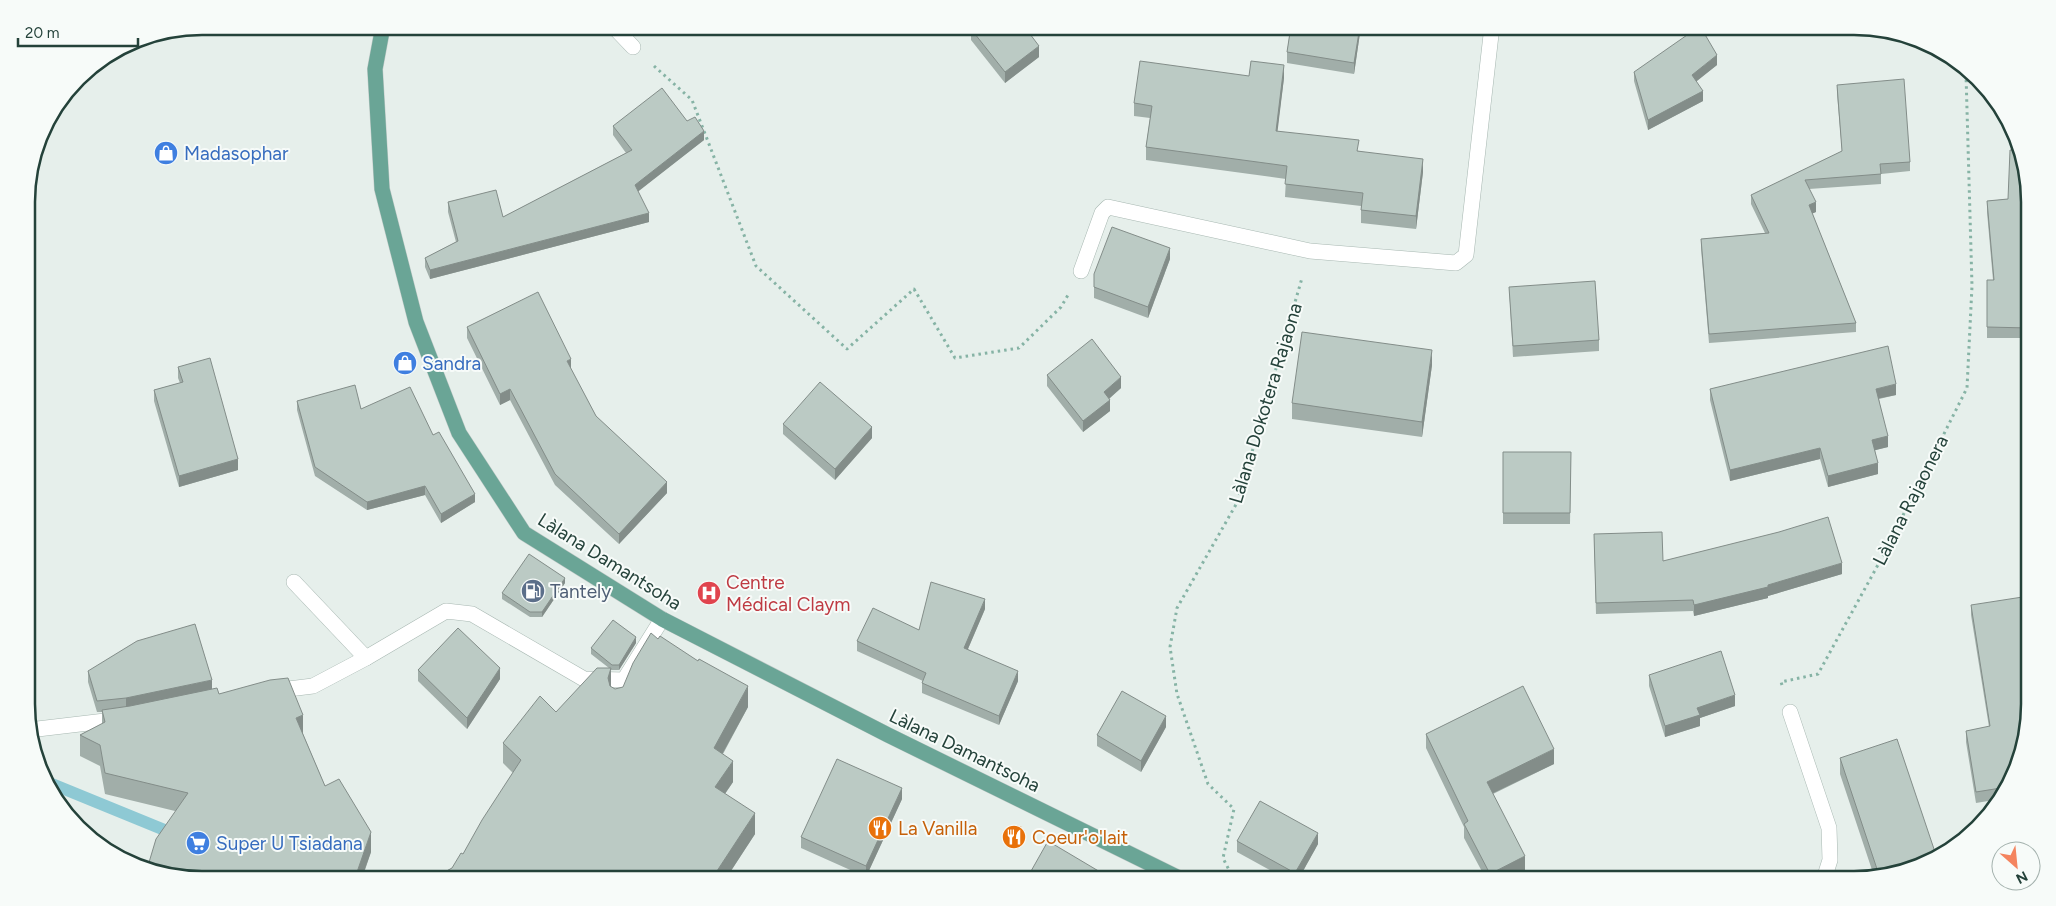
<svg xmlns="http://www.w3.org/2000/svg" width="2056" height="906" font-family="Figtree,sans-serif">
<rect width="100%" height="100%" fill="#e6efeb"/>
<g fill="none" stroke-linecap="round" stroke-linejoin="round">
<path stroke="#8ec9d4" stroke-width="12" d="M52,784L167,831L176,826"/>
<g stroke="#a8b8b2" stroke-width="16">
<g id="minor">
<path d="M613,26L633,47"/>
<path d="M1081,271L1102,213L1108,207L1310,251L1456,263L1466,255L1492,26"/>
<path d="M294,582L366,658"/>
<path d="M272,691L313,686L366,658L446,611L472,614L584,679L624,680L662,619"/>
<path d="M1790,712L1829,828L1830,860L1824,879"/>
<path d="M29,730L122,719"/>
</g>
</g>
<g stroke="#c2cac8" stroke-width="16">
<path id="major" d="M383,26L375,69L382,189L416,322L459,433L524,533L662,619L888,735L1183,880"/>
</g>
<g stroke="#86b3a5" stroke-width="3" stroke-dasharray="2.5 4" stroke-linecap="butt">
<path d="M654,66L692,100L756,266L847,349L914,289L955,358L1019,348L1061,307L1068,295"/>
<path d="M1782,685L1781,682L1818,674L1879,563L1967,388L1972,286L1966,74"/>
<path d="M1234,880L1223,858L1234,809L1208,784L1177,694L1170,647L1177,608L1238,501L1302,278"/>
</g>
<use href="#minor" stroke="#fff" stroke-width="15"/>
<use href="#major" stroke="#6aa596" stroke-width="15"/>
</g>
<g fill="#a1aea9">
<path d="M1291,26H1361L1354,74L1287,63V52Z"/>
<path d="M971,29L1039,57L1005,83L971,40Z"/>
<path d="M1717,65L1696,81L1703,101L1648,130L1634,81V72Z"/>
<path d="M1249,76L1284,78L1277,131L1359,151L1423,172L1416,229L1361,223V206L1285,197L1286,179L1146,160V147L1150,118L1134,116V103Z"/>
<path d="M1837,85L1910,162V171L1881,174V184L1809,189L1816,212L1812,213L1856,323V332L1709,343L1701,248V239L1765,233L1751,204V195L1842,151L1837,94Z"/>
<path d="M687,121L704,140L638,191L649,222L430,279L425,267V258L456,242L448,212V202L503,217L626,153L613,135V126Z"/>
<path d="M2028,180L2029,338H1987V280H1993L1987,212V201L2008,199Z"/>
<path d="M1170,259L1148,318L1094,298V274Z"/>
<path d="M1509,287L1599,340V351L1513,357Z"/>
<path d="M467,327L571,370L596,416L667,493L619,544L555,485L510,400L500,405L467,338Z"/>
<path d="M1432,365L1422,437L1292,419V403Z"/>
<path d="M178,367L238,470L179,487L154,401V390L180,383L178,378Z"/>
<path d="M1047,375L1121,388L1109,399L1110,411L1083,432L1047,386Z"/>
<path d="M1710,389L1896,395L1879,399L1888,447L1875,450L1878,474L1828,487L1820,459L1730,481L1710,400Z"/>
<path d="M297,401L361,409L433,435L475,502L441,523L425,495L367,510L315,476L297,410Z"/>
<path d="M783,424L872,438L835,480L783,434Z"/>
<path d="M1503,452H1571L1570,524H1503Z"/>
<path d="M1594,534L1663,561L1842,574L1768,596V598L1694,616L1693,611L1596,614Z"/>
<path d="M565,583L542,617H530L502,599V593Z"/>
<path d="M1971,605L2016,771L2000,799L1976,803L1966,742V731L1989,727L1971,615Z"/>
<path d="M985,609L968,649L1018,681L999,725L922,693V683L923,681L857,651V641L919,630Z"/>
<path d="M636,643L619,670H611V687L615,689L748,707L723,754L733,782L725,794L755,834L725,880H430L452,868L463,854L513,773L503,763V743L556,712L609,668L591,654V648Z"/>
<path d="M418,670L500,679L467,729L418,681Z"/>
<path d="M88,671L212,689L219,694L303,734L325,786L371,852L362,879L175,811L105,794L100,766L80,756V735L102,724V712H97L88,682Z"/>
<path d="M1649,675L1735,706L1700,718V726L1665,737L1649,686Z"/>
<path d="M1166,727L1141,772L1097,746V735Z"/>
<path d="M1426,734L1554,764L1493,794L1525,870L1507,879H1486L1464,838V827L1426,748Z"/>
<path d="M1840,758L1936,855L1874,876L1840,774Z"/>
<path d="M902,799L866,877L801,848V837Z"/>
<path d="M1237,841L1318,844L1298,880H1288L1237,852Z"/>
</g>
<g fill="#838d89">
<path d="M1360,26H1361L1354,74V63Z"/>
<path d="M1547,26H1556L1547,28Z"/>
<path d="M1039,46V57L1005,83V72Z"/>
<path d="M1717,55V65L1692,85V75Z"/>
<path d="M1284,65V78L1276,144V131Z"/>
<path d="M1703,91V101L1648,130V120Z"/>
<path d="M704,131V140L635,194V185Z"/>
<path d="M1423,159V172L1416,229V216Z"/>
<path d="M1816,202V212L1809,215V205Z"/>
<path d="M649,213V222L430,279V270Z"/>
<path d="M1170,248V259L1148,318V307Z"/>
<path d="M1432,350V365L1422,437V422Z"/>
<path d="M571,359V370L567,361Z"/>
<path d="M1121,377V388L1104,403V392Z"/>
<path d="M1896,384V395L1876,399V389Z"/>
<path d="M510,389V400L500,405V394Z"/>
<path d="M1110,400V411L1083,432V421Z"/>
<path d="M872,427V438L835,480V469Z"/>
<path d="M1888,436V447L1872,451V440Z"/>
<path d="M1820,448V459L1730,481V470Z"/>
<path d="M238,459V470L179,487V476Z"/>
<path d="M1878,463V474L1828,487V476Z"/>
<path d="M667,482V493L619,544V534Z"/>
<path d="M425,486V495L367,510V502Z"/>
<path d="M475,494V502L441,523V514Z"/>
<path d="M1842,563V574L1768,596V598L1694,616V605L1768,585Z"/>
<path d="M565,578V583L542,617V612Z"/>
<path d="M985,599V609L964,658V648Z"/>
<path d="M636,637V643L619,670V665Z"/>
<path d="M500,668V679L467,729V718Z"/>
<path d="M611,668V689L608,699V678Z"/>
<path d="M1018,671V681L999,725V716Z"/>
<path d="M212,680V691L126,709V698Z"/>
<path d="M748,686V707L714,769V748Z"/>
<path d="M1735,695V706L1700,718V726L1665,737V726L1697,708Z"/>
<path d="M303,715V736L296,718Z"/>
<path d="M1166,716V727L1141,772V761Z"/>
<path d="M1554,749V764L1487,796V782Z"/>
<path d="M733,761V782L715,808V787Z"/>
<path d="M902,788V799L866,877V866Z"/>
<path d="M755,813V834L725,880H715V874Z"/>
<path d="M371,832V852L361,880L356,875Z"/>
<path d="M1318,833V844L1298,880H1295V873Z"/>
<path d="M1525,856V870L1507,879H1490V874Z"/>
</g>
<g fill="#bbcac4" stroke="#838d89">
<path d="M975,26H1024L1039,46L1005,72L971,29Z"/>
<path d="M1291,26H1360L1354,63L1287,52Z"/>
<path d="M1700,26L1717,55L1692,75L1703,91L1648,120L1634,72Z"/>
<path d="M1140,61L1249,76L1251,61L1284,65L1276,131L1359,140L1357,151L1423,159L1416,216L1361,210L1363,193L1285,184L1287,166L1146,147L1152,106L1134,103Z"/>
<path d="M1904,79L1910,162L1880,164L1881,174L1805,180L1816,202L1809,205L1856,323L1709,334L1701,239L1769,233L1751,195L1842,151L1837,85Z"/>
<path d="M662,88L687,121L695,117L704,131L635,185L649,213L430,270L425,258L458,241L448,202L496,190L503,217L632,150L613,126Z"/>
<path d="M2010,150H2016L2028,180L2029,328L1987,327V280H1994L1987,201L2008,199Z"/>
<path d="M1112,227L1170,248L1148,307L1094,287V274Z"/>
<path d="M1595,281L1599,340L1513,346L1509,287Z"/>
<path d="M538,292L571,359L567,361L596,416L667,482L619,534L555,474L510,389L500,394L467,327Z"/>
<path d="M1302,332L1432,350L1422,422L1292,403Z"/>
<path d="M1092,339L1121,377L1104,392L1110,400L1083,421L1047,375Z"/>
<path d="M1888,346L1896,384L1876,389L1888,436L1872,440L1878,463L1828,476L1820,448L1730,470L1710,389Z"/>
<path d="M210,358L238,459L179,476L154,390L183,382L178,367Z"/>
<path d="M820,382L872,427L835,469L783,424Z"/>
<path d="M355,385L361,409L410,387L433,435L439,432L475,494L441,514L425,486L367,502L315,467L297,401Z"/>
<path d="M1503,452H1571L1570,513H1503Z"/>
<path d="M1828,517L1842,563L1768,585V587L1694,605L1693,600L1596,603L1594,534L1662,532L1663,561L1779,532Z"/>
<path d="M529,554L565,578L542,612H530L502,593Z"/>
<path d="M931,582L985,599L964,648L1018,671L999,716L922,683L926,673L857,641L873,608L919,630Z"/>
<path d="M2029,596L2030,704L2016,771L2007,787L1976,792L1966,731L1990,726L1971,605Z"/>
<path d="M613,620L636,637L619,665H612L591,648Z"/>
<path d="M195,624L212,680L126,698L97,701L88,671L137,641Z"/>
<path d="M458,628L500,668L467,718L418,670Z"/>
<path d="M651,633L658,639L660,636L698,661L699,659L748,686L714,748L733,761L715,787L755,813L715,874L722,880H430L452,868L461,853L463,854L482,820L521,760L503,743L540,696L556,712L597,668H611L608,678L610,686L615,689L623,687L633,663Z"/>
<path d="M1721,651L1735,695L1697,708L1700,715L1665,726L1649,675Z"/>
<path d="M288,678L303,715L296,718L325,786L339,779L371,832L356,875L364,880H202L147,869L156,839L188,793L105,773L100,745L80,735L105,722L102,710L130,706L217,688L219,694L270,680Z"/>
<path d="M1523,686L1554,749L1487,782L1525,856L1490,874L1464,824L1468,821L1426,734Z"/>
<path d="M1122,691L1166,716L1141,761L1097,735Z"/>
<path d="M1897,739L1936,855L1879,875L1840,758Z"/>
<path d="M837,759L902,788L866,866L801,837Z"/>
<path d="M1260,801L1318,833L1295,873L1237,841Z"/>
<path d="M1048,841L1112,879L1116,874L1124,880H1026Z"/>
</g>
<defs>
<g id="shop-disc" transform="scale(1.25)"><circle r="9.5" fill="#3f7fe0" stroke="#f7fbf9"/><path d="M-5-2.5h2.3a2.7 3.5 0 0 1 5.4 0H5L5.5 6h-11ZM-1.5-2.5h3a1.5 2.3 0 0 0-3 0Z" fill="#fff"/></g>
<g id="fuel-disc" transform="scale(1.25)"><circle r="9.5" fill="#5c6f8a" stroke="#f7fbf9"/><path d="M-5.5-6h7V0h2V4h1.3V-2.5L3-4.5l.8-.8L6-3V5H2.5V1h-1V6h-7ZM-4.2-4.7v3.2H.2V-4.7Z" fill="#fff"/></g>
<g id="hospital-disc" transform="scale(1.25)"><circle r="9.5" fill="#e0444e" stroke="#f7fbf9"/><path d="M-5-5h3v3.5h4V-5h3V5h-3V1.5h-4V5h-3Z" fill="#fff"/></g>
<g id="restaurant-disc" transform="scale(1.25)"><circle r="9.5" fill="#e8710a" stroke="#f7fbf9"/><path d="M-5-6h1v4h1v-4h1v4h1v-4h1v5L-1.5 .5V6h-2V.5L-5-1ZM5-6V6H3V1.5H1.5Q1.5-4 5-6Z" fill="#fff"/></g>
<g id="supermarket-disc" transform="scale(1.25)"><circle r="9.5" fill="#3f7fe0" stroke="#f7fbf9"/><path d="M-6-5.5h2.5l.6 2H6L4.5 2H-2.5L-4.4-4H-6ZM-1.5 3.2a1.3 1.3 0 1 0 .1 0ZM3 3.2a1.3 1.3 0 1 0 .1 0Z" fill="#fff"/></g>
</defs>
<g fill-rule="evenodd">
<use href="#shop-disc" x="166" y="153"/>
<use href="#shop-disc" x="405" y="363"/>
<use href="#fuel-disc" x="533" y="591"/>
<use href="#hospital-disc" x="709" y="593"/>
<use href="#restaurant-disc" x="880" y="828"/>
<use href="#restaurant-disc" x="1014" y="837"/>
<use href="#supermarket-disc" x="198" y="843"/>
</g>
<g text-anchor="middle" stroke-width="4" stroke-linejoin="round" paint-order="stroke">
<g font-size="19" fill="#366cbe" stroke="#f7fbf9" text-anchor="start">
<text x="184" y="160">Madasophar</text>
<text x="422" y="370">Sandra</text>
<text x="216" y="850">Super U Tsiadana</text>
</g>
<g font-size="19" fill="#24423a" stroke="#f7fbf9">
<text transform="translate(1265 403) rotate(-73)" y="7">Làlana Dokotera Rajaona</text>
<text transform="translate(1910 500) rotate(-63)" y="7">Làlana Rajaonera</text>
<text transform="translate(610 561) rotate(32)" y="7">Làlana Damantsoha</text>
<text transform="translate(965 750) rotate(26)" y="7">Làlana Damantsoha</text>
</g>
<g font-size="19" fill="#be3a42" stroke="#f7fbf9" text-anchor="start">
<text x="726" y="589">Centre<tspan x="726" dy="22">Médical Claym</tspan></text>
</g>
<g font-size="19" fill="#4e5e75" stroke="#f7fbf9" text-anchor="start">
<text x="550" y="598">Tantely</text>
</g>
<g font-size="19" fill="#c56008" stroke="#f7fbf9" text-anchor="start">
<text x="898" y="835">La Vanilla</text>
<text x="1032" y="844">Coeur'o'lait</text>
</g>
</g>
<path d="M0 0H2056V906H0ZM202 35H1854A167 167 0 0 1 2021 202V704A167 167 0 0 1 1854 871H202A167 167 0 0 1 35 704V202A167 167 0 0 1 202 35Z" fill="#f7fbf9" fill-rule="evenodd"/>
<path fill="none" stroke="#24423a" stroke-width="2.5" d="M202 35H1854A167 167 0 0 1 2021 202V704A167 167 0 0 1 1854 871H202A167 167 0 0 1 35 704V202A167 167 0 0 1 202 35Z"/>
<g transform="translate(2016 866) rotate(153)"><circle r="24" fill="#f7fbf9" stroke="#a3b1ad"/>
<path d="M0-4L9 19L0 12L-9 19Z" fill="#f4845f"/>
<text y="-8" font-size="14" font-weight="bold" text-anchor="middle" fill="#24423a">N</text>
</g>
<path d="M18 38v8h120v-8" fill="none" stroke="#24423a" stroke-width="2.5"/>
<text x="25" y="38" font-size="15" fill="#24423a" stroke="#f7fbf9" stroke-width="4" paint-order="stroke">20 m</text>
</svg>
